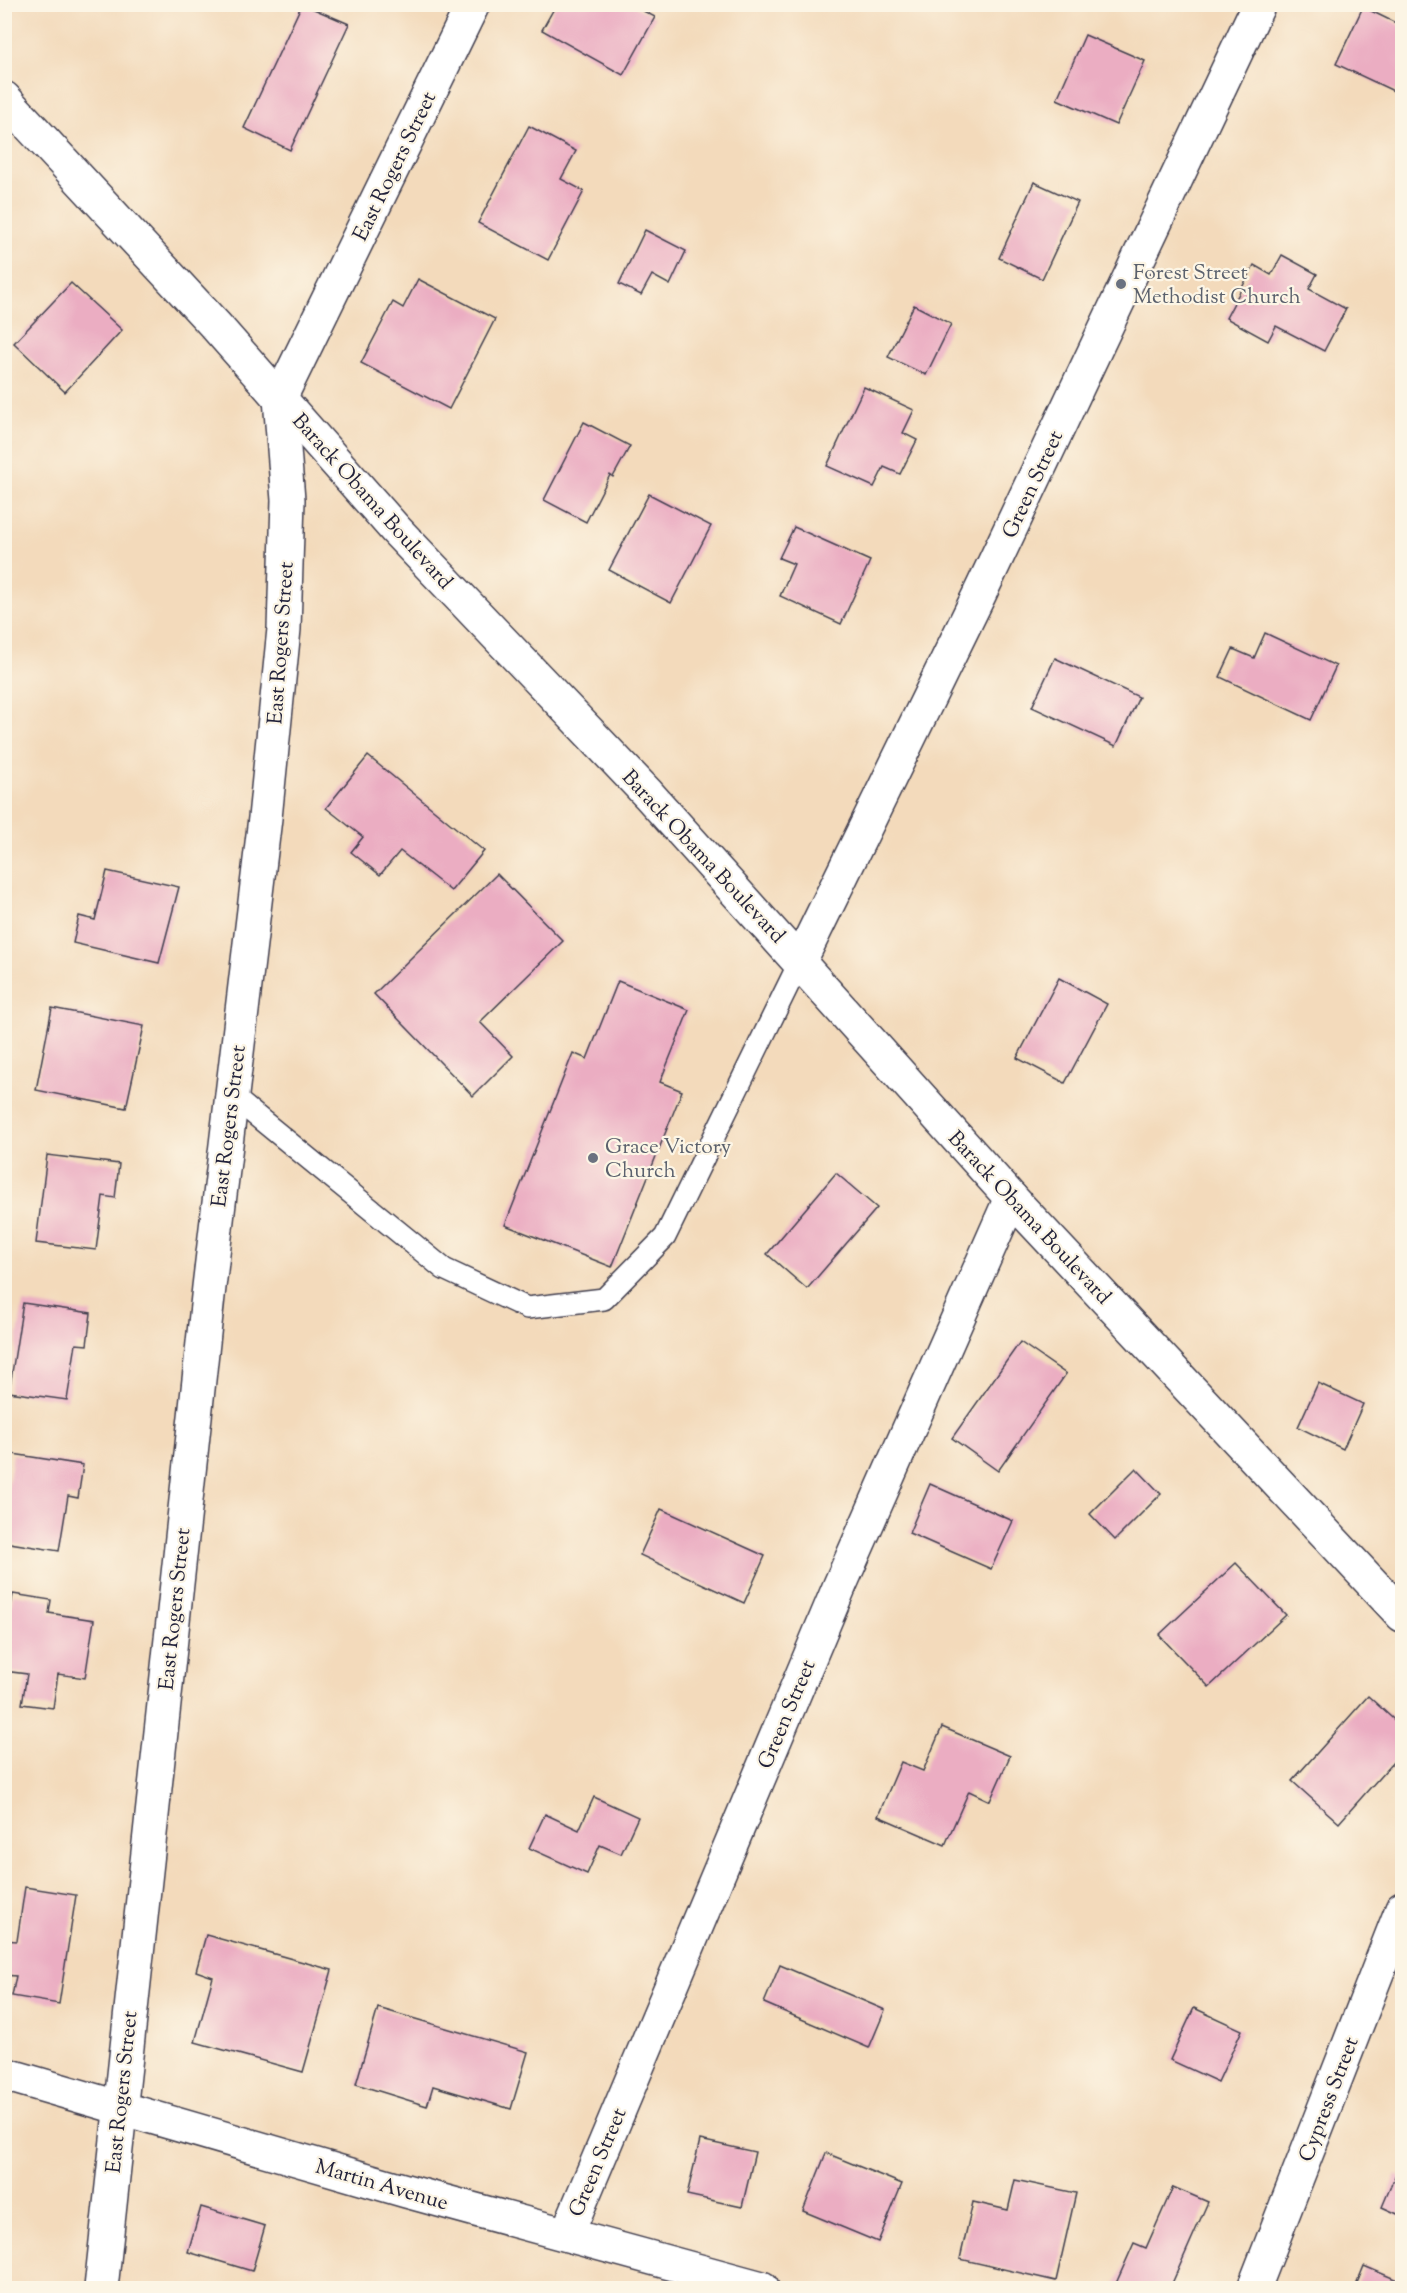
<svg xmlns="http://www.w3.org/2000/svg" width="1407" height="2293" font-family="'Sorts Mill Goudy',serif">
<rect width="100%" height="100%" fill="#fcf5e5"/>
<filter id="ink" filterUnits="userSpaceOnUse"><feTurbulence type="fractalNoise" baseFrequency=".0167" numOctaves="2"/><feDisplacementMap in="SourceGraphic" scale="12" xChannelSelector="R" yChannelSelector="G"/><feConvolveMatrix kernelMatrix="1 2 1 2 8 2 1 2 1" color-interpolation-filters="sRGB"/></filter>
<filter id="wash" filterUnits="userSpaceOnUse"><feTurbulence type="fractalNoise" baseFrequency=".008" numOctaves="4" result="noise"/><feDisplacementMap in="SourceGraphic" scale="24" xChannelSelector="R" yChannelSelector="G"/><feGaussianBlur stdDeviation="1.35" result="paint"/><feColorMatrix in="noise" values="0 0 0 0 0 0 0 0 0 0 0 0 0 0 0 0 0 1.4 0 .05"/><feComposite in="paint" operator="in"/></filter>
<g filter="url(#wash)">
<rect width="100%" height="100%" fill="#f3dabb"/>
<g id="blocks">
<g fill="#ebadc2">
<path d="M302,4L349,24L290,150L244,128Z"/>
<path d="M556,5H632L655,17L623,75L542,30Z"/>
<path d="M1363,7L1402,26V95L1336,64Z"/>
<path d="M1085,35L1145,61L1116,125L1057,99Z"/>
<path d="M529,126L576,151L561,179L584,191L548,260L478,223Z"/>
<path d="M1034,182L1078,202L1042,279L999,258Z"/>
<path d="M645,230L686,251L670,285L652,275L641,295L619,284Z"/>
<path d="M1282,255L1317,274L1309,289L1346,309L1324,351L1276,326L1268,341L1226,318L1254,265L1271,275Z"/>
<path d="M418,279L495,319L449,409L361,363L393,302L403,308Z"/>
<path d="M71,283L122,330L65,392L14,343Z"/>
<path d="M914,305L951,324L926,375L888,357Z"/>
<path d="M864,387L914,410L903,433L917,440L900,474L884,467L874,487L827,466Z"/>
<path d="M584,422L630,446L613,477L610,475L586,522L544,500Z"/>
<path d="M649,494L711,526L671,603L609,570Z"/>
<path d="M794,527L870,561L841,624L780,596L794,564L779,558Z"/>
<path d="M1265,633L1336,666L1311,720L1220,677L1233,649L1254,658Z"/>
<path d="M1055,658L1139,697L1116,746L1032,707Z"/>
<path d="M368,756L484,851L451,891L400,851L380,875L351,852L363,837L326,808Z"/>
<path d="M107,871L179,887L159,963L73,943L79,916L95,920Z"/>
<path d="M497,874L563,941L480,1022L513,1056L473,1096L374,994Z"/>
<path d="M1059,978L1107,1004L1065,1083L1017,1058Z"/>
<path d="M618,981L689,1010L660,1082L682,1091L612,1267L505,1225L573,1053L587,1059Z"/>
<path d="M52,1008L144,1026L126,1108L36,1090Z"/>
<path d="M47,1155L119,1164L115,1198L103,1196L96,1250L36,1243Z"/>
<path d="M836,1173L877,1208L807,1289L767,1254Z"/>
<path d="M23,1303L91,1313L87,1345L76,1344L67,1400L9,1392Z"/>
<path d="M1020,1342L1066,1374L998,1471L952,1438Z"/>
<path d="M1318,1383L1363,1404L1343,1449L1298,1427Z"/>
<path d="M13,1454L83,1465L78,1498L68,1496L59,1551L4,1542V1512Z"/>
<path d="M1136,1468L1161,1494L1115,1540L1090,1514Z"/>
<path d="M930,1484L1013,1521L991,1569L909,1533Z"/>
<path d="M661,1509L765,1556L744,1603L640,1555Z"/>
<path d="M1236,1563L1286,1615L1209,1687L1159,1635Z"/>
<path d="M13,1594L51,1600L49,1613L94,1620L85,1678L58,1674L53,1708L22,1704L27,1674L4,1671V1649Z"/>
<path d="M1368,1696L1402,1727V1752L1339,1823L1292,1781Z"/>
<path d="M942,1727L1010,1756L990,1801L969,1791L945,1845L878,1816L901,1762L923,1771Z"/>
<path d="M594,1797L638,1817L621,1854L600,1845L587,1874L529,1848L545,1814L579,1830Z"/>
<path d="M25,1887L76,1895L59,2004L12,1996L16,1976L4,1975V1940L17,1941Z"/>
<path d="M206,1935L332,1970L303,2072L195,2042L213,1977L196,1971Z"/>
<path d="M780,1965L885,2010L869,2048L764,2003Z"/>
<path d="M378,2008L528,2052L511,2109L433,2086L427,2106L356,2084Z"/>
<path d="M1194,2008L1242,2030L1218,2082L1170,2060Z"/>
<path d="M700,2140L755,2152L742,2207L687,2195Z"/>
<path d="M826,2153L902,2184L878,2242L803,2211Z"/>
<path d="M1396,2174L1402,2177V2216L1382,2207Z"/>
<path d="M1015,2180L1076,2193L1056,2281L960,2259L973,2202L1008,2210Z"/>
<path d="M1173,2187L1208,2202L1170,2288H1114L1134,2243L1146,2248Z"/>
<path d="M201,2207L265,2226L252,2271L188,2252Z"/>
<path d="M1364,2266L1402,2282V2288H1355Z"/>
</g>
</g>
</g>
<g filter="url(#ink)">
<use href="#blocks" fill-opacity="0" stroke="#413e4e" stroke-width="1.5"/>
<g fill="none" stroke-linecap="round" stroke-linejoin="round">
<g stroke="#413e4e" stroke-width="24">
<path id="lane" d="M232,1096L444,1269L527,1308L604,1299L665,1237L800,961"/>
</g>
<g stroke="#413e4e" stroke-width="36">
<g id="street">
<path d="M800,961L979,595L1259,4"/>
<path d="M4,2074L406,2191L762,2288"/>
<path d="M567,2234L840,1585L1011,1198"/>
<path d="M101,2288L209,1287L265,818L284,629L288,500L280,398L473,4"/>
</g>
</g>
<g stroke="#413e4e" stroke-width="36">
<g id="secondary">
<path d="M4,98L215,325L396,530L648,794L1011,1198L1402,1615"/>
<path d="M1254,2288L1402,1909"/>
</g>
</g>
<use href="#lane" stroke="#fff" stroke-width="21"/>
<use href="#street" stroke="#fff" stroke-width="33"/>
<use href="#secondary" stroke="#fff" stroke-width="33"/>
</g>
</g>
<g fill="#6b7280" stroke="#fcf5e5" stroke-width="2">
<circle cx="1121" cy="284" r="6"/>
<circle cx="593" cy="1158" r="6"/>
</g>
<g text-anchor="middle" stroke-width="4.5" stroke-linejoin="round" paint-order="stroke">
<g font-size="21" fill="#22223b" stroke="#fcf5e5">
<text transform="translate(394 166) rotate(-64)" y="7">East Rogers Street</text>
<text transform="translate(1032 484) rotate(-65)" y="7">Green Street</text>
<text transform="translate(373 501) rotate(48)" y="7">Barack Obama Boulevard</text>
<text transform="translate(280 643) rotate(-86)" y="7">East Rogers Street</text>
<text transform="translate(704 856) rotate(47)" y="7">Barack Obama Boulevard</text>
<text transform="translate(228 1126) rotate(-83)" y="7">East Rogers Street</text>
<text transform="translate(1030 1217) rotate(47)" y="7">Barack Obama Boulevard</text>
<text transform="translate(174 1609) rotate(-84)" y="7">East Rogers Street</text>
<text transform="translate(786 1714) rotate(-67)" y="7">Green Street</text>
<text transform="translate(121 2092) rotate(-84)" y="7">East Rogers Street</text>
<text transform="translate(1328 2099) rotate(-69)" y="7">Cypress Street</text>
<text transform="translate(597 2162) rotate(-67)" y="7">Green Street</text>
<text transform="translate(382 2184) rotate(16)" y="7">Martin Avenue</text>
</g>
<g font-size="21" fill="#5b616d" stroke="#fcf5e5" text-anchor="start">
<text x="1133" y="279">Forest Street<tspan x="1133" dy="24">Methodist Church</tspan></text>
<text x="605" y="1153">Grace Victory<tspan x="605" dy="24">Church</tspan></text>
</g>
</g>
<rect width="1407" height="2293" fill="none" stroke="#fcf5e5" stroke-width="24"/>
</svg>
